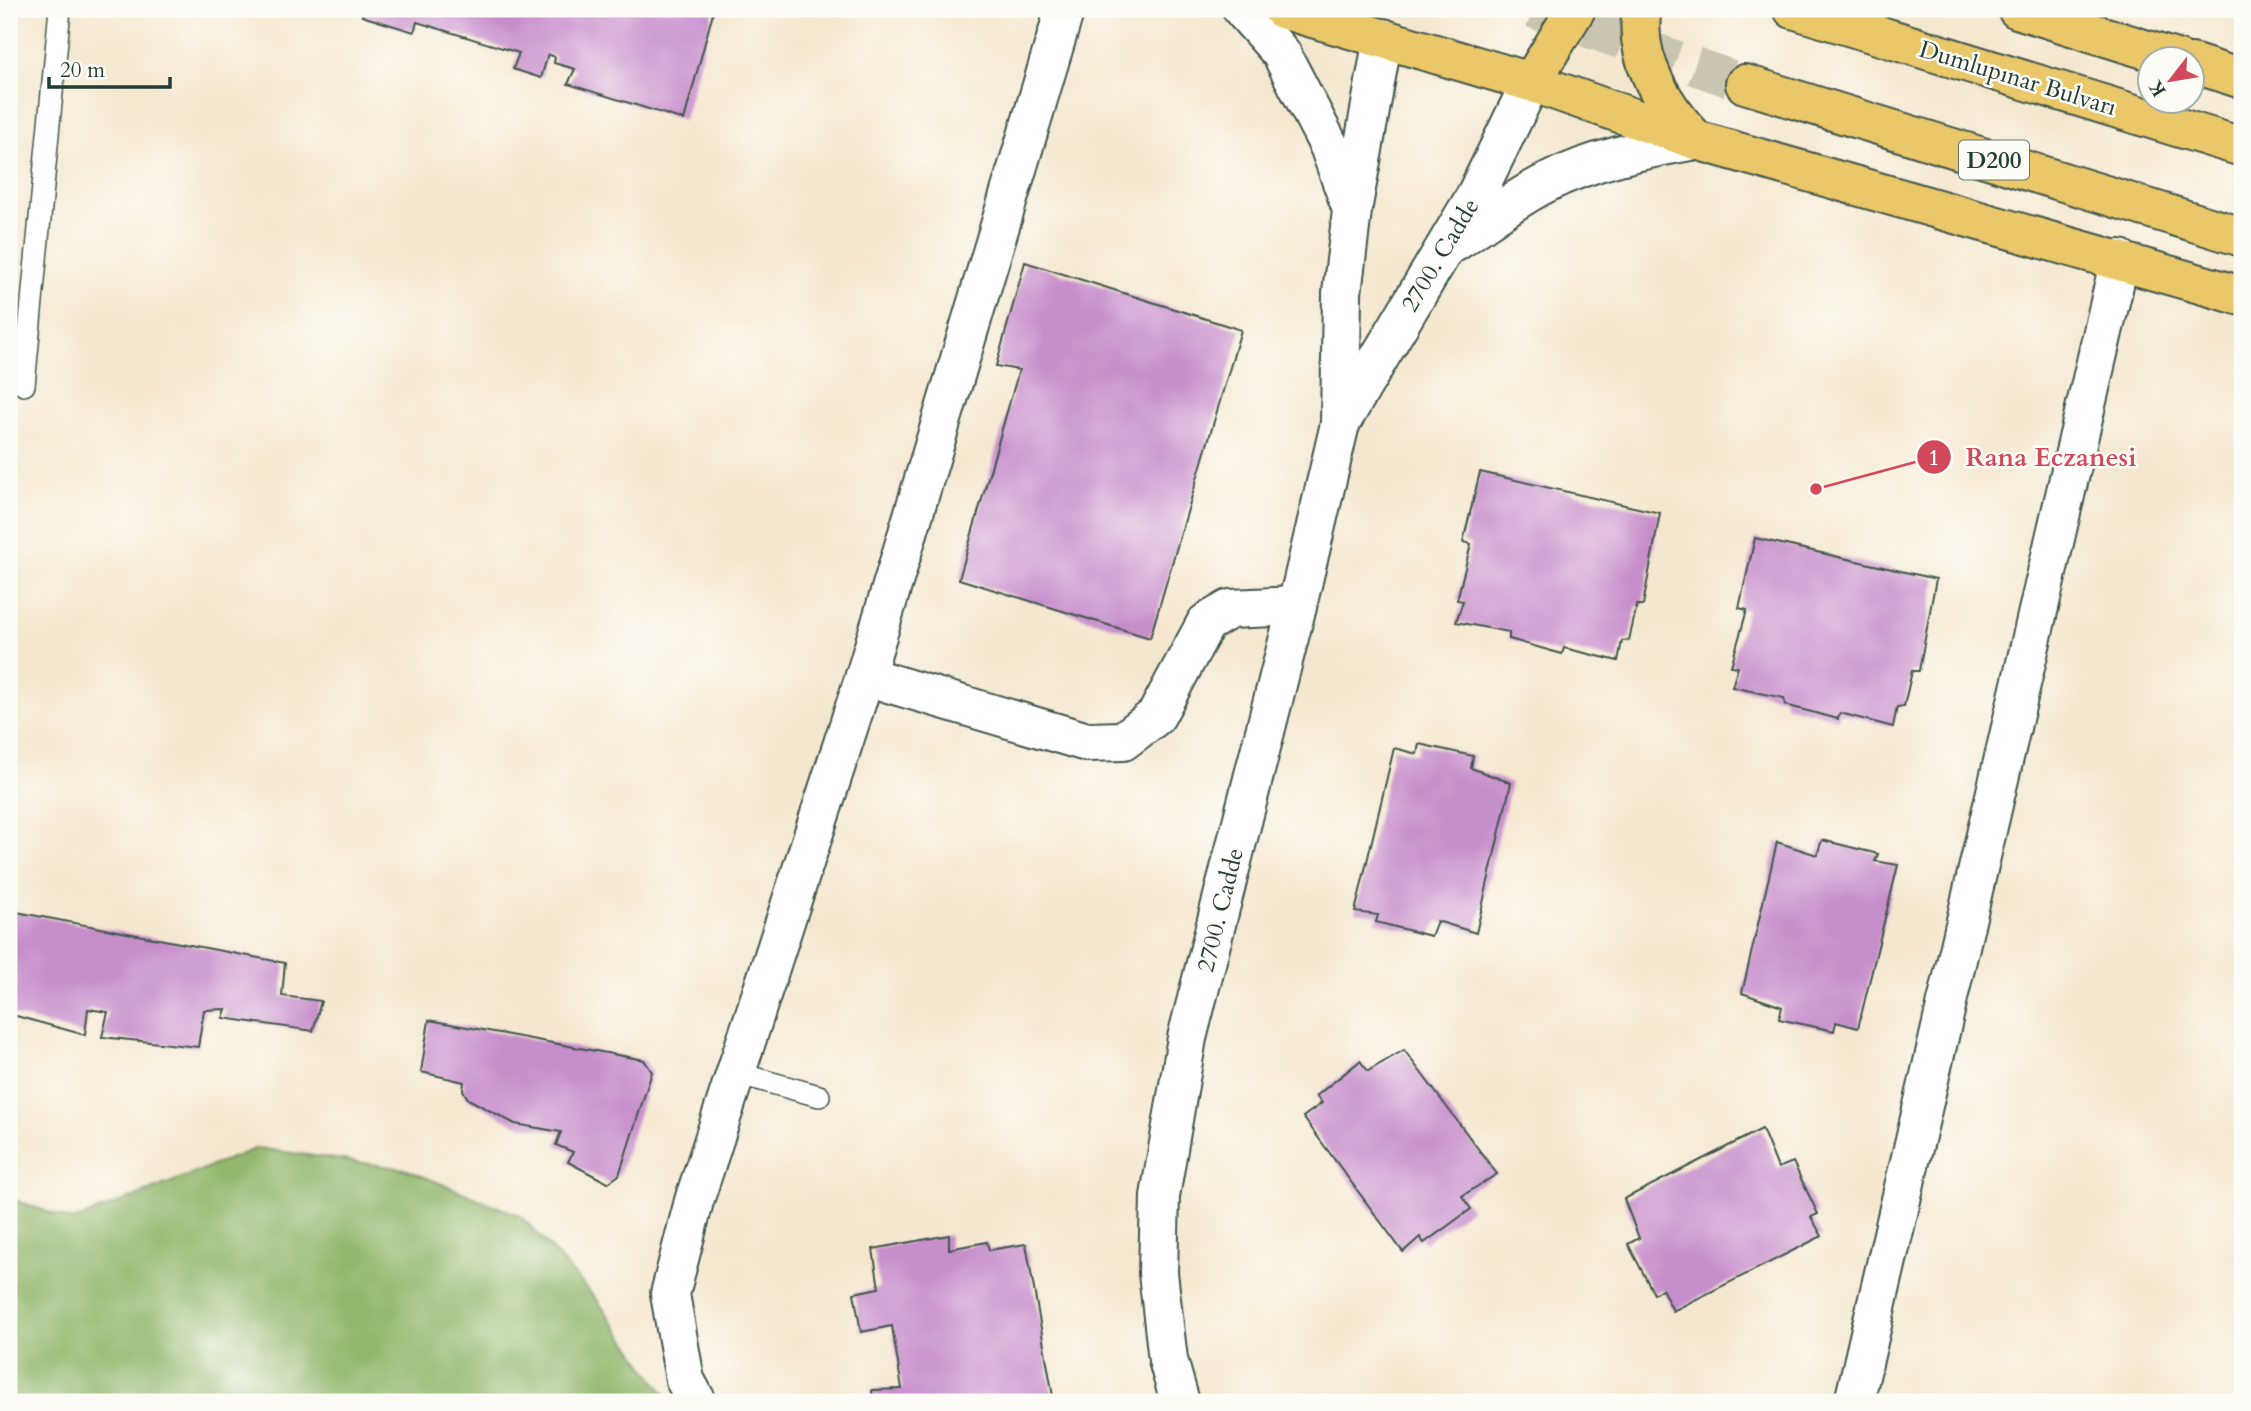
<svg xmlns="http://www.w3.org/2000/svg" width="2251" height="1411" font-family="Cardo,serif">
<rect width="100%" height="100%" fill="#fdfcf7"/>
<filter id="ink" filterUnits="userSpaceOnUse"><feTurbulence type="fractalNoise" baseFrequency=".0143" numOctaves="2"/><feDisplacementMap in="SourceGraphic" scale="14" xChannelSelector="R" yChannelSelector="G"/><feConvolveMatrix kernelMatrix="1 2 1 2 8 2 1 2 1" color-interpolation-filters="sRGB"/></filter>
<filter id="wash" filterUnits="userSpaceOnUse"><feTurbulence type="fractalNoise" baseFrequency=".00686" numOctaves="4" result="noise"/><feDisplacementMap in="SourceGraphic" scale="28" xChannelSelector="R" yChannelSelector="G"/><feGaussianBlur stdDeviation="1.57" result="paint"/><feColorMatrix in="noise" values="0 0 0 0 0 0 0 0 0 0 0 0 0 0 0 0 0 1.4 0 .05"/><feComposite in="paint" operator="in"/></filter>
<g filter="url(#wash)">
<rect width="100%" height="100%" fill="#f5e7cf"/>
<path fill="#92b76c" stroke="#587a50" stroke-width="2" d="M257,1148L405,1169L521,1216L597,1300L670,1402H9V1198L73,1221Z"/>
<g id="blocks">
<g fill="#c78ecc">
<path d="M364,9H714L684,120L568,84L575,69L554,63L555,57L548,54L541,78L513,69L519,53L417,22L414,32L362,16Z"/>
<path d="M1025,262L1241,330L1150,638L959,579L1019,370L996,366Z"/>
<path d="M1480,472L1660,513L1643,605H1637L1629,640L1622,641L1618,661L1564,648L1562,654L1509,639V632L1456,622L1463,601L1457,600L1471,544L1463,542Z"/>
<path d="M1755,538L1936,579L1919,671H1912L1904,706L1897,707L1893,727L1840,713L1838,719L1785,705L1784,698L1732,687L1738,667L1731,666L1747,610L1739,608Z"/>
<path d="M1419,744L1473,756L1471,768L1511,783L1476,933L1437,921L1431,936L1376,922L1378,915L1355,912L1394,748L1417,754Z"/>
<path d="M1822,840L1878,854L1875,861L1898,865L1858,1028L1836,1022L1834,1031L1779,1019L1782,1007L1742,993L1777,842L1817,855Z"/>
<path d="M11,911L285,963L282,996L321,1001L313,1031L223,1018L226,1009L204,1010L198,1047L102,1037L108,1012L88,1009L85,1035L9,1014Z"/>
<path d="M429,1020L644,1060L652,1072L619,1175L608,1183L568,1162L573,1152L556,1145L561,1132L515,1124L468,1099L463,1090L464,1082L421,1072Z"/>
<path d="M1404,1050L1497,1174L1462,1196L1471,1209L1424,1243L1420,1237L1403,1252L1303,1117L1322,1103L1316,1096L1360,1061L1368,1071Z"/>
<path d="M1762,1129L1778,1168L1793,1162L1818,1214L1811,1217L1822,1236L1673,1311L1662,1289L1654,1294L1628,1244L1639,1238L1624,1199Z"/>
<path d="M949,1235V1249L987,1242L989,1250L1026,1244L1054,1402H873L872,1390L902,1389L892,1326L861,1332L854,1293L879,1288L873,1249Z"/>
</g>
</g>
</g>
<g filter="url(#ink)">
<use href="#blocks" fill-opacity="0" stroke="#3f564b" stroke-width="2"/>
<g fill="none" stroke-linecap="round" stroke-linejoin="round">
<path stroke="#cac5b0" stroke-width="38" stroke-dasharray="38 19" stroke-linecap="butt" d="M1533,9L1745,84"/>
<g stroke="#3f564b" stroke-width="24">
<g id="service">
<path d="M24,385L60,9"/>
<path d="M736,1073L819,1096"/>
</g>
</g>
<g stroke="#3f564b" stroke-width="42">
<g id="minor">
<path d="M865,676L1087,742L1123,741L1156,716L1206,623L1230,609L1297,606"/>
<path d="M697,1402L685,1380L670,1294L694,1201L865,676L1065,9"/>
<path d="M1854,1402L2120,259"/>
</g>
</g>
<g stroke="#3f564b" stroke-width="42">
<g id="tertiary">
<path d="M1242,9L1281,53L1329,146L1351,207"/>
<path d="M1455,242C1485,222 1514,199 1546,183C1593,159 1644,149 1696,140"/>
<path d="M1341,422L1475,197L1531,82"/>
<path d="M1180,1402L1168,1360L1158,1273L1160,1196L1187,1038L1297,606L1340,424L1342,293L1352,211L1383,38"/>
</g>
</g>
<g stroke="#3f564b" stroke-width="42">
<g id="trunk">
<path d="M1282,9L1531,82L1696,140L2242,296"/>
<path d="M1642,9C1633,57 1663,106 1696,140"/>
<path d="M1793,9L2242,147"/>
<path d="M2017,9L2179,60"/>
<path d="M2192,63L2242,79"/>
<path d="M1531,82L1576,9"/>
<path d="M1745,84L2242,237"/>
</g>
</g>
<use href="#service" stroke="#fff" stroke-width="21"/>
<use href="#minor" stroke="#fff" stroke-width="38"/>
<use href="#tertiary" stroke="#fff" stroke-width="38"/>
<use href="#trunk" stroke="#eac769" stroke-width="38"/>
</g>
</g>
<g text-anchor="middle" stroke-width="5" stroke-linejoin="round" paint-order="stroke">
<rect fill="#fdfcf7" stroke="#62766e" stroke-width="2" x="1959" y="140.5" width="70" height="39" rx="5"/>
<g font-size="23" font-weight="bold" fill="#1f3d34">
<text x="1994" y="168">D200</text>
</g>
<g font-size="24" fill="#1f3d34" stroke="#fdfcf7">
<text transform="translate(2018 78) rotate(17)" y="8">Dumlupınar Bulvarı</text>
<text transform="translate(1440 255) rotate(-59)" y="8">2700. Cadde</text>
<text transform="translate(1220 910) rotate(-76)" y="8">2700. Cadde</text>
</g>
</g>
<path fill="none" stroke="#d1495b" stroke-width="2.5" d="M1816 489L1934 457"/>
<g fill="#d1495b" stroke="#fdfcf7" stroke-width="2.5">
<circle cx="1816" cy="489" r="7"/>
<circle cx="1934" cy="457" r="18"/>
</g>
<g font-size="21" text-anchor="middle" font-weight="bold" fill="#fff">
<text x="1934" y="465">1</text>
</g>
<g font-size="26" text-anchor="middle" font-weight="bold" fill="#d1495b" stroke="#fdfcf7" stroke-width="5" stroke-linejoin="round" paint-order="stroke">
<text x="2051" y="466">Rana Eczanesi</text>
</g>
<rect width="2251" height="1411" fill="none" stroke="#fdfcf7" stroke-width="35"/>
<g transform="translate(2171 80) rotate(239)"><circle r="33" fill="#fdfcf7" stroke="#a4b0a9" stroke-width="2"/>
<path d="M0-5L12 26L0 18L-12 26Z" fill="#d1495b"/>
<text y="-10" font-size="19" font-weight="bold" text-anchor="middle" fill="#1f3d34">K</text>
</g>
<path d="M49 77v10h121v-10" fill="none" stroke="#1f3d34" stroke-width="3.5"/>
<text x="60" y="77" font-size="21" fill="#1f3d34" stroke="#fdfcf7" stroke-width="5" paint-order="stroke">20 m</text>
</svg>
